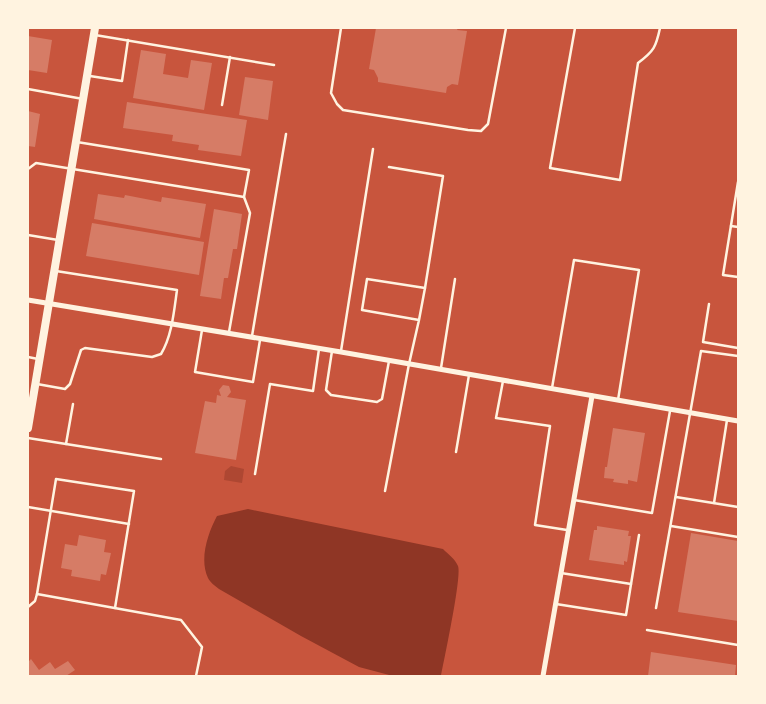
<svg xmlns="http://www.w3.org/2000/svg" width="766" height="704" font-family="Ubuntu,sans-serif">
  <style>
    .green { fill: #ae4732 }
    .water { fill: #8f3625 }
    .building { fill: #d67c66 }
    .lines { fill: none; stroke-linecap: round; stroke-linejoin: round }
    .service { stroke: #fff3e0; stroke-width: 2.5 }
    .minor { stroke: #fff3e0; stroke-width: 5 }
    .secondary { stroke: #fff3e0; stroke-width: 8 }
  </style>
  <rect width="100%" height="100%" fill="#c8553d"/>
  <!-- green -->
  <polygon class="green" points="231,466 244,469 242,483 224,480 225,471"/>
  <!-- water -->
  <path class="water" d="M248 509 443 549C448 554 455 559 458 566 462 576 444 660 441 676H393L359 667 301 636 219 589C215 586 210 582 208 578 199 559 208 533 217 516Z"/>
  <!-- building -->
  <g class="building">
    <polygon points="376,28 458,28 457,30 467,31 458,85 452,84 447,87 446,93 378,82 378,78 374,70 369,69"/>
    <polygon points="28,36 52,40 47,73 28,70"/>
    <polygon points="141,50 166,54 163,74 188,78 191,60 212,63 204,110 133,98"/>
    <polygon points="245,77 273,81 268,120 239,115"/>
    <polygon points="127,102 247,120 241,156 198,150 199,145 172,141 173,135 123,128"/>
    <polygon points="28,111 40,114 35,147 28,146"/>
    <polygon points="98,194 124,198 125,195 161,202 162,197 206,204 200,238 94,219"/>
    <polygon points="214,209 242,214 237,249 233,249 228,278 224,278 221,299 200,296"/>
    <polygon points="92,223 204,242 199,275 86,256"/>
    <polygon points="223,385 229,386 231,392 227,397 246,400 236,460 195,453 205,401 216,403 217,395 221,396 219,390"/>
    <polygon points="613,428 645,433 637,482 628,480 628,484 613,482 614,479 604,478 605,467 607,467"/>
    <polygon points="597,526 629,531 628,536 631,536 627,562 624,561 624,565 589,560 594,530 597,530"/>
    <polygon points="691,533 738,541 738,621 678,612"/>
    <polygon points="79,535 106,540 104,552 111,553 106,575 101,574 100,581 71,576 72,570 61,568 65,544 77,546"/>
    <polygon points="651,652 736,665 735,676 648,676"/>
    <polygon points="31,659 39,670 50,662 55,669 68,661 75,670 66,676 28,676 28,662"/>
  </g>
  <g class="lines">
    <!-- service -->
    <g class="service">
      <polyline points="341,28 331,93 337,104 343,110 468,130 481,131 488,124 506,28"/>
      <path d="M575 28 550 168 620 180 638 63C654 51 656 47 660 28"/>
      <polyline points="95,35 274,65"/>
      <polyline points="90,76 122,81 128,40"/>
      <polyline points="28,89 83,99"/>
      <polyline points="222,105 230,57"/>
      <polyline points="77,142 249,170 244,197 250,213 229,332"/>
      <polyline points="389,167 443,176 425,288"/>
      <polyline points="28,169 36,163 244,197"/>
      <polyline points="738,182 723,275 738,277"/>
      <polyline points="731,226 738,227"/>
      <polyline points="28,235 58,240"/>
      <polyline points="709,304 703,342 738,348"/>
      <polyline points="202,330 195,372 253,382 260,340"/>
      <polyline points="252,336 286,134"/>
      <polyline points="332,351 326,390 331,395 377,402 382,399 389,361"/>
      <polyline points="341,351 373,149"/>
      <polyline points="28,357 38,359"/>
      <polyline points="441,368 455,279"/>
      <polyline points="503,381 496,418 550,426 535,525 567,530"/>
      <path d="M37 384 65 389 70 384 81 350 85 348 152 357 161 354C172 336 174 311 177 290L56 271"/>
      <polyline points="552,388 574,260 639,270 618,400"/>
      <polyline points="28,438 161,459"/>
      <polyline points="66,444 73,404"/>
      <polyline points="456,452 469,375"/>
      <polyline points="255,474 270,384 313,391 319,349"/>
      <polyline points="385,491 409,364 419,320 362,310 367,279 425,288 419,320"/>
      <polyline points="676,497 738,507"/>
      <polyline points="574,500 652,513 670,411"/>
      <polyline points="714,503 727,420"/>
      <polyline points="28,507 129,524"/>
      <polyline points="671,526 738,537"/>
      <polyline points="561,573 631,584"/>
      <polyline points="37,594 56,479 134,491 115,608"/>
      <polyline points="556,604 626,615 639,535"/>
      <polyline points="28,607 35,601 37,594 181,620 202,647 196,676"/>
      <polyline points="656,608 701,351 738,356"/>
      <polyline points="647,630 738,645"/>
    </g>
    <!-- minor -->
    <g class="minor">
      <polyline points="28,300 341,352 738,421"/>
      <polyline points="543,676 592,396"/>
    </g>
    <!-- secondary -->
    <polyline class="secondary" points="28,428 95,28"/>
  </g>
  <!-- border -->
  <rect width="766" height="704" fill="none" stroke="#fff3e0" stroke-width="58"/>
</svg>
